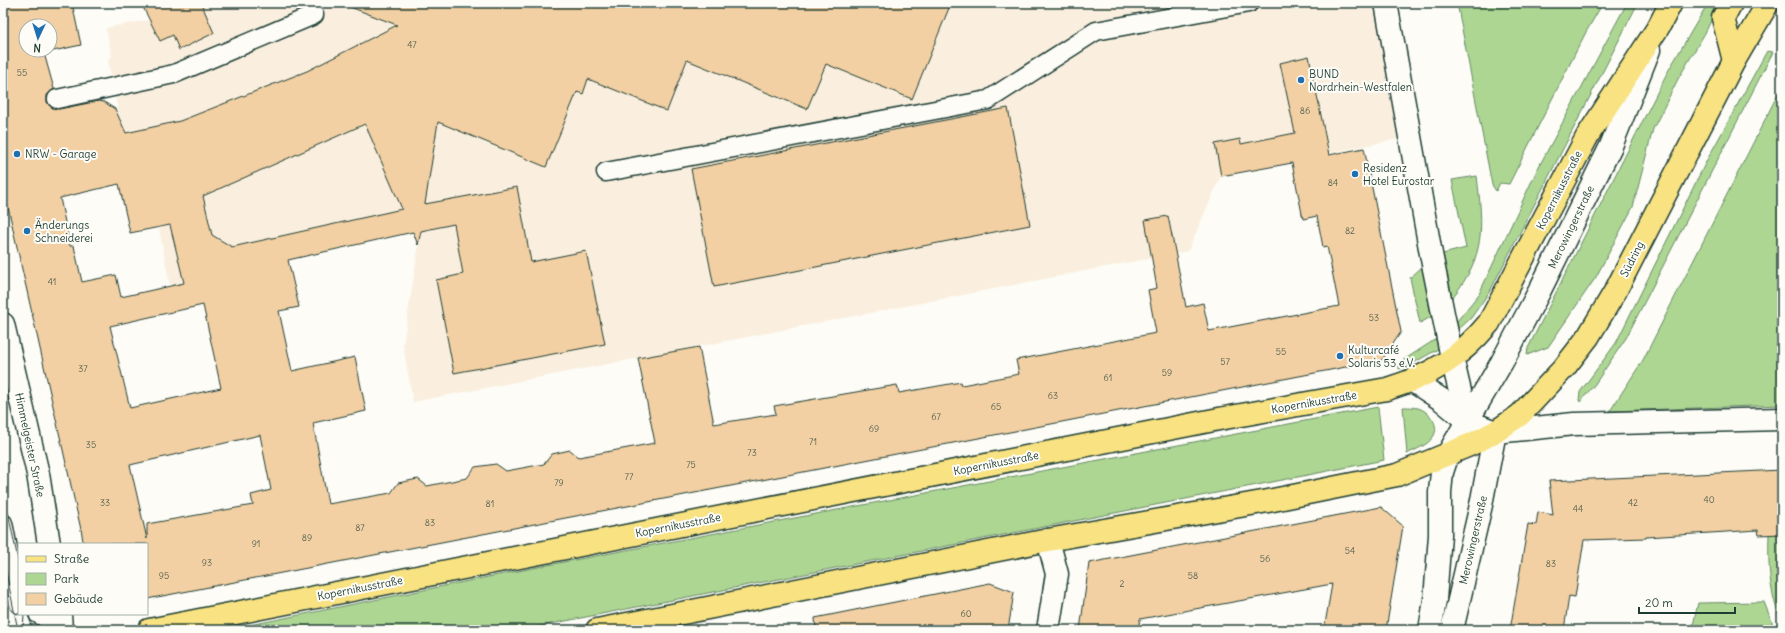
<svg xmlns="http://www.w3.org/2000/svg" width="1785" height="633" font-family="Delius,sans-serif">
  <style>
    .built { fill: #faefde }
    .green { fill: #add693; stroke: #668a64 }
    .building { fill: #f2d0a3; stroke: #1f3d34; fill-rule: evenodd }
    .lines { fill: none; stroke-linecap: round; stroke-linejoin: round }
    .service-casing { stroke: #1f3d34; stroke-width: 21 }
    .minor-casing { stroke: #1f3d34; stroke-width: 25 }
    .tertiary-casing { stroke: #1f3d34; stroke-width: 25 }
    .secondary-casing { stroke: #1f3d34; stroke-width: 25 }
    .primary-casing { stroke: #1f3d34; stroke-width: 25 }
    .service { stroke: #fdfcf7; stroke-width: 18 }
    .minor { stroke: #fdfcf7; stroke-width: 22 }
    .tertiary { stroke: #fdfcf7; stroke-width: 22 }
    .secondary { stroke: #fdfcf7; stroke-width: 22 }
    .primary { stroke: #f8e281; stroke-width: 22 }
    .tram { stroke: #1f3d34; stroke-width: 1 }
    .poi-dot { fill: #1f6fb2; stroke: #fdfcf7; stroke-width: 1.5 }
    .labels { text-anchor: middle; stroke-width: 4; stroke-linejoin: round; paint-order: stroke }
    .number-label { font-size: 9px; fill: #546250 }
    .poi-label { font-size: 11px; fill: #1f3d34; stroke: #fdfcf7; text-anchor: start }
    .street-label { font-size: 11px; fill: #1f3d34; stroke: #fdfcf7 }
  </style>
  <rect width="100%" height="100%" fill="#fdfcf7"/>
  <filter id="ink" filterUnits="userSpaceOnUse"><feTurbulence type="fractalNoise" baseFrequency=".025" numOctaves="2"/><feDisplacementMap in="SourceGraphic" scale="8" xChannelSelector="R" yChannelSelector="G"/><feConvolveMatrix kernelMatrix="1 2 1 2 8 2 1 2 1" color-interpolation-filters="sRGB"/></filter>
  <g filter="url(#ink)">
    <!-- built -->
    <polygon class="built" points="194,3 1374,3 1398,139 1221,176 1188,251 413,402 403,345 421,230 170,286 149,176 132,181 108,61 112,56 106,28 164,17"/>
    <!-- green -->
    <g class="green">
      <polygon points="1457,3 1603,3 1586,32 1509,184 1500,183 1496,191 1492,185"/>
      <polygon points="1627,3 1638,3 1490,291 1471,318 1458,330 1457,321 1479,294 1537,170"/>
      <polygon points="1708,3 1719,4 1705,33 1678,79 1653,129 1633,207 1596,277 1548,347 1527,355 1528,348 1667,73"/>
      <polygon points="1767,51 1773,52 1626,338 1595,384 1580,402 1579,400 1580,392 1616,343 1707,160"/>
      <polygon points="1782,86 1782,405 1610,411 1643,360"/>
      <path d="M1477 176C1483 227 1486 256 1452 298L1443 254 1466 248 1452 180Z"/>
      <polygon points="1423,266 1431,317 1420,323 1410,278"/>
      <polygon points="1436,339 1438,349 1410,365 1399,369 1399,363"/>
      <polygon points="1378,407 1384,460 520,630 225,630 548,565"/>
      <path d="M1403 407C1408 407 1413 407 1418 408 1429 411 1441 426 1433 437 1427 446 1416 449 1407 454Z"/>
      <path d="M1769 534H1782V622C1769 594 1768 564 1769 534Z"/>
      <polygon points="1764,602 1775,630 1692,630 1698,603"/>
    </g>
    <!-- building -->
    <g class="building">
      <path d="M3 3H72L81 45 44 53 54 89 47 95V102L50 106 59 109 99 101 104 102 115 109 126 133 180 121 307 71 397 25 345 5 346 3H951L912 99 826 64 807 109 687 60 667 111 588 79 583 94 577 92 546 167 438 122 425 204 517 187 531 262 586 251 605 344 454 373 436 280 463 274 454 224 421 231 418 245 413 232 288 260 299 307 279 311 292 371 355 357 366 411 313 423 328 504 391 493 398 483 418 479 427 486 467 478 475 467 496 464 506 471 544 464 552 454 570 450 579 457 655 443 638 358 699 347 714 424 776 414 774 406 897 385 899 393 961 382 962 385 1019 374 1016 360 1156 333 1148 290 1157 288 1145 220 1168 216 1186 307 1203 303 1209 331 1339 306 1327 246 1323 247 1317 216 1303 219 1292 163 1221 176 1215 144 1240 139 1241 144 1295 133 1280 63 1309 56 1329 155 1364 148 1401 332 1382 360 147 599V544H83L82 534 3 185ZM26 26H50V50H26ZM365 124 402 209 232 247 212 235 203 196ZM119 184 130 233 170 225 184 283 121 297 116 275 82 282 74 246H70L60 198ZM203 305 221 388 130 408 110 326ZM260 435 271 490 251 495 253 505 147 524V539L130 465Z"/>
      <polygon points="141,3 201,3 214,33 179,50 173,35 160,41"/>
      <polygon points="1008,108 1030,225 714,287 691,169"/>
      <polygon points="1782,470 1782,534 1759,535 1758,530 1646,537 1646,538 1584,540 1575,597 1569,596 1564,630 1510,630 1528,524 1536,525 1538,512 1553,515 1549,481"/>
      <polygon points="1381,507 1403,526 1386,630 1324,630 1332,584 1140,619 1138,630 1080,630 1089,563"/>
      <polygon points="990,583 1014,592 1008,630 816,630 815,618"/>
    </g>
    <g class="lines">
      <defs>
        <g id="service">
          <polyline points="57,99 174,74 314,15"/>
          <polyline points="606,172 988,100 1096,31 1249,3"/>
          <polyline points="3,523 19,604"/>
          <polyline points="38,614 61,626"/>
        </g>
        <g id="minor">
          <polyline points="1386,3 1431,254 1452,358"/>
          <polyline points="1495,432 1574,424 1782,419"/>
          <polyline points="1048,540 1057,574 1048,630"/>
        </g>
        <g id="tertiary">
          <polyline points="3,324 38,474 49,544"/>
          <polyline points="60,614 61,630"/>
        </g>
        <g id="secondary">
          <polyline points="1452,358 1467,421"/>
          <polyline points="1413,381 1442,400 1467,421 1495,432 1481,505 1452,630"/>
          <polyline points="1430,630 1435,600 1440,535 1440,492 1442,472 1448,454 1502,362 1540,290 1611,146 1649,50"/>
        </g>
        <g id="primary">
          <polyline points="1731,3 1723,18 1734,61"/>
          <path d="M149 630 1219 419 1387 389C1430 376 1460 358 1489 323L1588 135 1659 26 1671 3"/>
          <polyline points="597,630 1048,540 1268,501 1397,475 1472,444 1495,432 1520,415 1564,368 1588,337 1616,290 1734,61 1768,3"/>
        </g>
      </defs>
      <!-- service casing -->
      <use href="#service" class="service-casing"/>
      <!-- minor casing -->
      <use href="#minor" class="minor-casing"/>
      <!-- tertiary casing -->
      <use href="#tertiary" class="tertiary-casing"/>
      <!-- secondary casing -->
      <use href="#secondary" class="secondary-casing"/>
      <!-- primary casing -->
      <use href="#primary" class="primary-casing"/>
      <!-- service -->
      <use href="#service" class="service"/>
      <!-- minor -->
      <use href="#minor" class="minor"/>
      <!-- tertiary -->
      <use href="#tertiary" class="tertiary"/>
      <!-- secondary -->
      <use href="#secondary" class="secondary"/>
      <!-- primary -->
      <use href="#primary" class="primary"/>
      <!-- tram -->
      <g class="tram">
        <polyline points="3,490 19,564"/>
        <polyline points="3,557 18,630"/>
        <polyline points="29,614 32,630"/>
        <polyline points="3,630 6,614 7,595"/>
        <polyline points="23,630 24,614"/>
      </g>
    </g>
  </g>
  <!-- markers -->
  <g class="poi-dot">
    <circle cx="1301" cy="80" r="4"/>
    <circle cx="17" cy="154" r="4"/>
    <circle cx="1355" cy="174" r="4"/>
    <circle cx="27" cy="231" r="4"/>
    <circle cx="1340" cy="356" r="4"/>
  </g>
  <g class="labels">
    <!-- number labels -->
    <g class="number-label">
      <text x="412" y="48">47</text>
      <text x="22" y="76">55</text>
      <text x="1305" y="114">86</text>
      <text x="1333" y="186">84</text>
      <text x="1350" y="234">82</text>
      <text x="52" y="285">41</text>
      <text x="1374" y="321">53</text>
      <text x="1281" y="355">55</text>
      <text x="1225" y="365">57</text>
      <text x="83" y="372">37</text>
      <text x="1167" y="376">59</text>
      <text x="1108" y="381">61</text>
      <text x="1053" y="399">63</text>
      <text x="996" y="410">65</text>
      <text x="936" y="420">67</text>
      <text x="874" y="432">69</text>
      <text x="813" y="445">71</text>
      <text x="91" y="448">35</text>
      <text x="752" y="456">73</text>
      <text x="691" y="468">75</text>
      <text x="629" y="480">77</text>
      <text x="559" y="486">79</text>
      <text x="1709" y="503">40</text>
      <text x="105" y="506">33</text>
      <text x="1633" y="506">42</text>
      <text x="490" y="507">81</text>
      <text x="1578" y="512">44</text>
      <text x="430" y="526">83</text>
      <text x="360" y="531">87</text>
      <text x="307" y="541">89</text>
      <text x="256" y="547">91</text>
      <text x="1350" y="554">54</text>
      <text x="1265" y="562">56</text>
      <text x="207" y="566">93</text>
      <text x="1551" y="567">83</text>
      <text x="164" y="579">95</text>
      <text x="1193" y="579">58</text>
      <text x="1122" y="587">2</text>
      <text x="966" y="617">60</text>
    </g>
    <!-- poi labels -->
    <g class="poi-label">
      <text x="1309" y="78">BUND<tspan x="1309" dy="13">Nordrhein-Westfalen</tspan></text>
      <text x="25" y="158">NRW - Garage</text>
      <text x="1363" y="172">Residenz<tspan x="1363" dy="13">Hotel Eurostar</tspan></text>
      <text x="35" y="229">Änderungs<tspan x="35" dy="13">Schneiderei</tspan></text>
      <text x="1348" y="354">Kulturcafé<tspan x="1348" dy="13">Solaris 53 e.V.</tspan></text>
    </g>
    <!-- street labels -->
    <g class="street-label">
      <text transform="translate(1559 190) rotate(-63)" y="4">Kopernikusstraße</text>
      <text transform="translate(1571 227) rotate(-64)" y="4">Merowingerstraße</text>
      <text transform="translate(1632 259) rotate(-63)" y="4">Südring</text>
      <text transform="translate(1314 402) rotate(-10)" y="4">Kopernikusstraße</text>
      <text transform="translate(30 445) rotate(78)" y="4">Himmelgeister Straße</text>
      <text transform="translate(996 463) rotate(-11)" y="4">Kopernikusstraße</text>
      <text transform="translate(678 525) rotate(-11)" y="4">Kopernikusstraße</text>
      <text transform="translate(1473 540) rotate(-77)" y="4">Merowingerstraße</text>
      <text transform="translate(360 588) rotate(-11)" y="4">Kopernikusstraße</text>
    </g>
  </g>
  <!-- margin -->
  <rect width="1785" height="633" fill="none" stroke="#fdfcf7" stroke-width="16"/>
  <rect x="8" y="8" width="1769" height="617" fill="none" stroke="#1f3d34" stroke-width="1.5" filter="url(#ink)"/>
  <!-- legend -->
  <rect x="18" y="543" width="130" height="72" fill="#fdfcf7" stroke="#a4b0a9"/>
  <rect x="26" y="556" width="20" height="6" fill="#f8e281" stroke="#a4b0a9"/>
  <text x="54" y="563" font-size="12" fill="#1f3d34">Straße</text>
  <rect x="26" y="573" width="20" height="12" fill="#add693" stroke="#a4b0a9"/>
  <text x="54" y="583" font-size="12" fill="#1f3d34">Park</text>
  <rect x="26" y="593" width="20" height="12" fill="#f2d0a3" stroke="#a4b0a9"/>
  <text x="54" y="603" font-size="12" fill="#1f3d34">Gebäude</text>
  <!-- north arrow -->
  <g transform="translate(38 38) rotate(184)"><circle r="19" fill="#fdfcf7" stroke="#a4b0a9"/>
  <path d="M0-3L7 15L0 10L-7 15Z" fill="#1f6fb2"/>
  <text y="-6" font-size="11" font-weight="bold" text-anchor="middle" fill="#1f3d34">N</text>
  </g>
  <!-- scale -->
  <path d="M1639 607v6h96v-6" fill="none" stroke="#1f3d34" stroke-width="2"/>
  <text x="1645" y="607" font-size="12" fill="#1f3d34" stroke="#fdfcf7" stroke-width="3" paint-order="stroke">20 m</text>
</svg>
